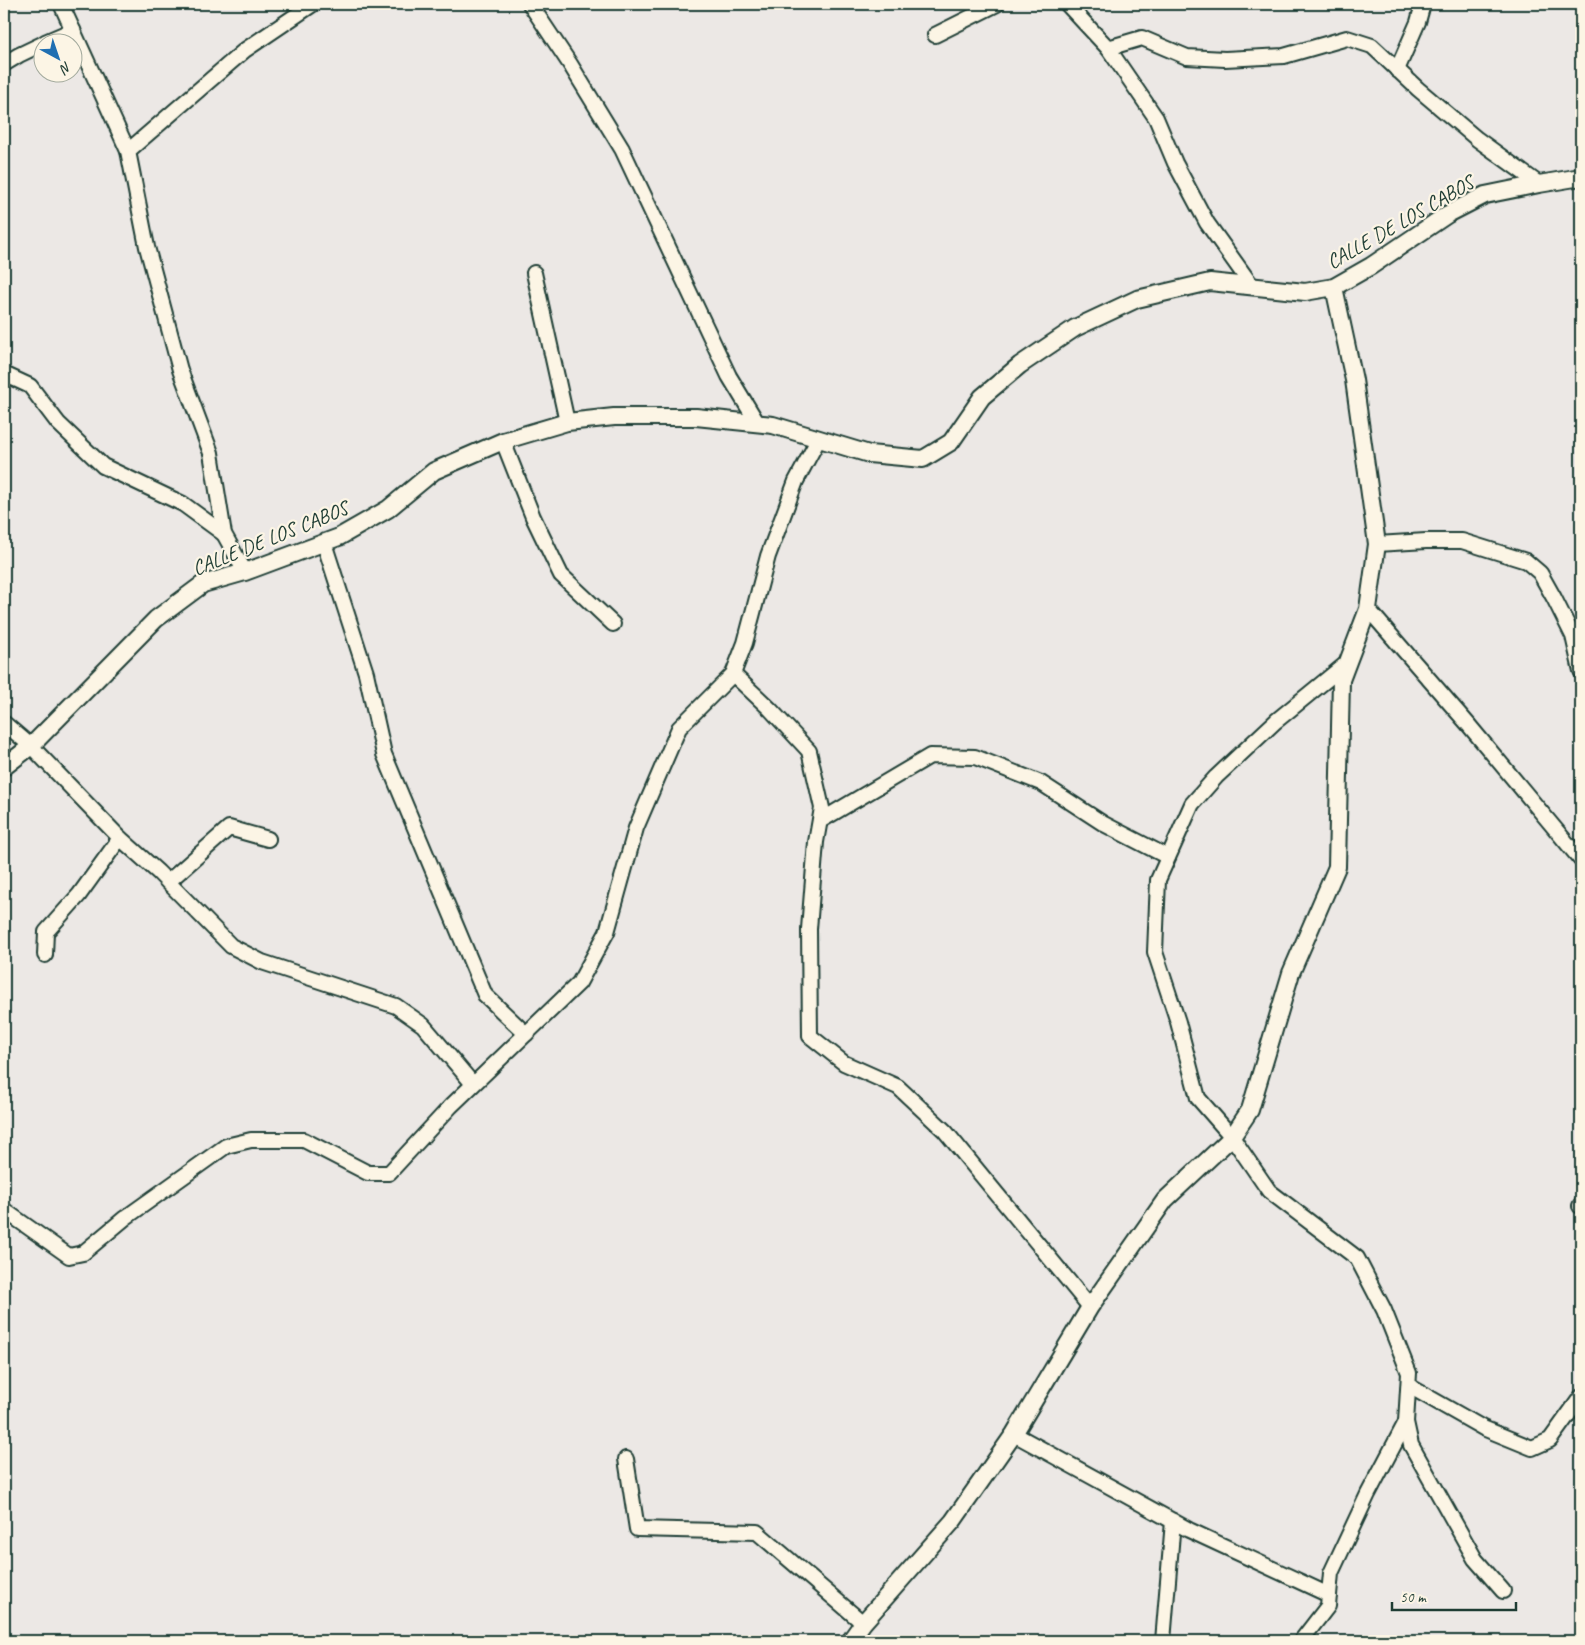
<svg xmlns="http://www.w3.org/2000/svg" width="1585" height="1645" font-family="Caveat,sans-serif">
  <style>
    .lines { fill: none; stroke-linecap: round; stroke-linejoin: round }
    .minor-casing { stroke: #1f3d34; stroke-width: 18 }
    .tertiary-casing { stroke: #1f3d34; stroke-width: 20 }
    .minor { stroke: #fcf5e5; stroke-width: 14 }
    .tertiary { stroke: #fcf5e5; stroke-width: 16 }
    .labels { text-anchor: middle; stroke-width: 4.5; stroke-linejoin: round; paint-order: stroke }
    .street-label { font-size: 21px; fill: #1f3d34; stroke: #fcf5e5 }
  </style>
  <rect width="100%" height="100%" fill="#ece8e5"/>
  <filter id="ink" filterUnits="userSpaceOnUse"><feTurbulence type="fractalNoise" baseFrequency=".02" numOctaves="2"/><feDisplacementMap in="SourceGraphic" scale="10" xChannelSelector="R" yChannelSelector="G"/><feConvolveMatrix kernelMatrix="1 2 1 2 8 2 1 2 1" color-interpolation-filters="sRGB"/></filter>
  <g filter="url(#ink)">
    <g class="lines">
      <defs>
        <g id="minor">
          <polyline points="61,4 128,151 147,247 180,370 211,453 224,534 245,572"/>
          <polyline points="530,4 570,64 622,149 729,376 758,424"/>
          <polyline points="1067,4 1108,48 1156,118 1175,163 1207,223 1252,286"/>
          <polyline points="935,35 997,4"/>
          <polyline points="45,42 73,30"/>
          <polyline points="1108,48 1142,38 1187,57 1225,59 1284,56 1347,38 1372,46 1418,89 1477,139 1539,184"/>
          <polyline points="4,64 19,55 42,44"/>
          <polyline points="1397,70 1418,22 1423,4"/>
          <polyline points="128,151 245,50 313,4"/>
          <polyline points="534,273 567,422"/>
          <polyline points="4,374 30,386 58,423 103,466 183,504 224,534"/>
          <polyline points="503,441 533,517 561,575 613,624"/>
          <polyline points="324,543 366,673 384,754 485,995 526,1034"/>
          <polyline points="1377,544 1426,541 1462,541 1526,561 1540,573 1554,598 1573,636 1581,671"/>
          <polyline points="1368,609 1467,723 1581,860"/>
          <polyline points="1347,663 1276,721 1216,777 1192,804 1158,880 1155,952 1178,1022 1198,1098 1232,1137 1269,1191 1357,1258 1384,1310 1409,1373 1406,1422 1411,1445 1475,1559 1503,1591"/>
          <polyline points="733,674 770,709 809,751 822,808 816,842 809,929 810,1036 844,1063 898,1087 945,1131 1090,1307"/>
          <polyline points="4,723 31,746 120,838 158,872 231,946 262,962 396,1006 423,1025 473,1084"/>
          <polyline points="820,821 930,756 975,757 1041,783 1104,824 1168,857"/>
          <polyline points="168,882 229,828 268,839"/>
          <polyline points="45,955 46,932 79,895 120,838"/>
          <polyline points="1580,1206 1581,1204"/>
          <polyline points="4,1210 69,1256 83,1253 125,1218 226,1146 251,1140 304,1140 368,1173 389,1173 451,1106 579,983 607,932 636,828 679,728 733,674 745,643 768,556 796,481 818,440"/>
          <polyline points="1409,1386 1483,1428 1532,1448 1550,1440 1581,1397"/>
          <polyline points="1014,1434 1189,1530 1329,1595"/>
          <polyline points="626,1459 637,1529 757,1532 863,1623"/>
          <polyline points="1163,1641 1173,1521"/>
          <polyline points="1301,1641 1328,1606 1331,1573 1368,1494 1406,1422"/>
        </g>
        <g id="tertiary">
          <polyline points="4,767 31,746 156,619 203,584 245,572 339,537 388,509 434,471 503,441 567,422 614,417 696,417 773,425 869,454 923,459 951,442 982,397 1020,365 1075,328 1137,299 1210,282 1305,292 1334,287 1371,266 1448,214 1485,195 1539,184 1581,177"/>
          <polyline points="850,1641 863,1623 953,1521 1014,1434 1090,1307 1165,1200 1232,1137 1250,1110 1291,973 1337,867 1341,680 1368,609 1377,544 1354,380 1334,287"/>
        </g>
      </defs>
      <!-- minor casing -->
      <use href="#minor" class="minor-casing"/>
      <!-- tertiary casing -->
      <use href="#tertiary" class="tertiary-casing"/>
      <!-- minor -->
      <use href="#minor" class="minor"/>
      <!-- tertiary -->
      <use href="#tertiary" class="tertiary"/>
    </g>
  </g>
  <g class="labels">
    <!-- street labels -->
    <g class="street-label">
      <text transform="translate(1400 222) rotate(-30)" y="7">CALLE DE LOS CABOS</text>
      <text transform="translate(270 538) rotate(-22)" y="7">CALLE DE LOS CABOS</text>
    </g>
  </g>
  <!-- margin -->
  <rect width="1585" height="1645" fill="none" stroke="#fcf5e5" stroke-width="20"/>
  <rect x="10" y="10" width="1565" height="1625" fill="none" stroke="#1f3d34" stroke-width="2" filter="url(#ink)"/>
  <!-- north arrow -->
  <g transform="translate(58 58) rotate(140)"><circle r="24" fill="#fcf5e5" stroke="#a4ab9e"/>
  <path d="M0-4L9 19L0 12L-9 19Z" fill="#1f6fb2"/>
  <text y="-8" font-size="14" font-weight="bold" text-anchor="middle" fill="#1f3d34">N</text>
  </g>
  <!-- scale -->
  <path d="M1392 1602v8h124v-8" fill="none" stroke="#1f3d34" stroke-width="2.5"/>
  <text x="1400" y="1602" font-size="15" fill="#1f3d34" stroke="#fcf5e5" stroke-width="4" paint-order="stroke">50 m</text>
</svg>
